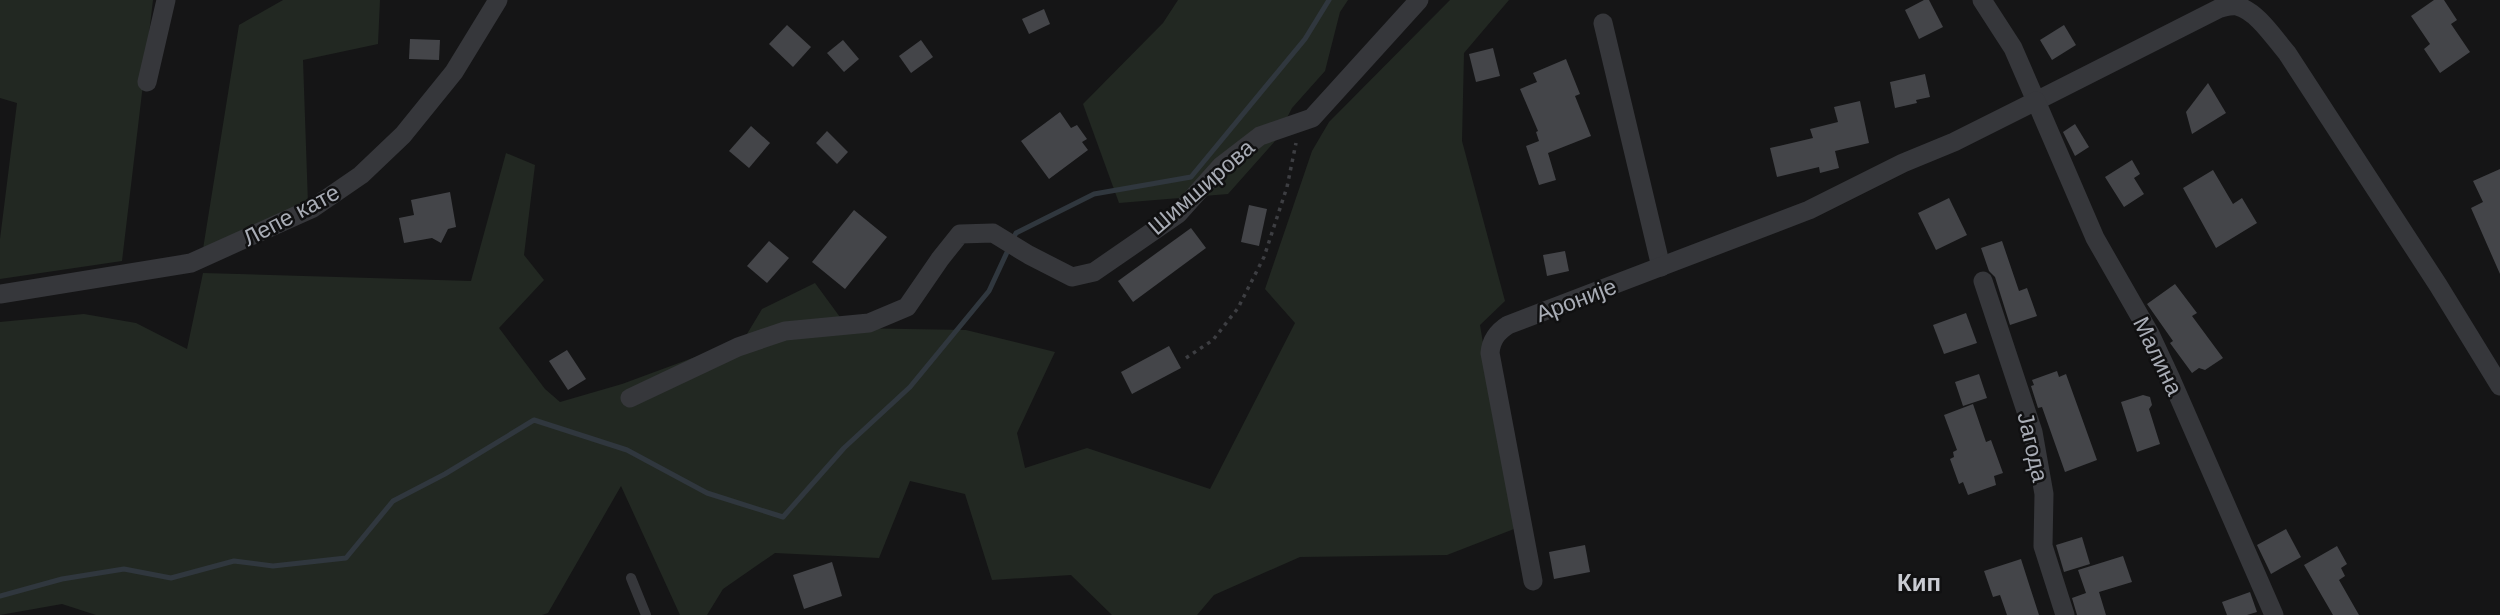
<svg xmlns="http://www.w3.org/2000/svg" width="2500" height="615" font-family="Helvetica,sans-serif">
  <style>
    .green { fill: #222822 }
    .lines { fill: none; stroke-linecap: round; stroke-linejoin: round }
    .stream { stroke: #30373e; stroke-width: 5 }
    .building { fill: #444549 }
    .path { stroke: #3d3e42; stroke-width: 3.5; stroke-dasharray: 3.5 5; stroke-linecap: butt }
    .service { stroke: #36373b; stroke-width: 10 }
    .minor { stroke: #36373b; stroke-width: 19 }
    .labels { text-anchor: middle; stroke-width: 5; stroke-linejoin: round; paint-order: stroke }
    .street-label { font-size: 23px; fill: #a8acb5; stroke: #101011 }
    .neighbourhood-label { font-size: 24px; font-weight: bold; fill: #c9cbd2; stroke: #101011 }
  </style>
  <rect width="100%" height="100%" fill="#151516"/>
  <!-- green -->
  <g class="green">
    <polygon points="0,0 153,0 122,261 0,279 0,239 17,103 0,98"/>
    <polygon points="283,0 380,0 378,44 303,60 308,204 203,249 239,25"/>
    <polygon points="1178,0 1348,0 1340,12 1325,71 1292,108 1275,141 1228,194 1119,203 1083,104 1163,23"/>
    <polygon points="1450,0 1509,0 1464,53 1462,141 1505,301 1480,325 1514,529 1447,555 1300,557 1214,595 1197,615 1112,615 1071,575 992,580 965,494 910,481 879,558 775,553 723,589 707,615 680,615 621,486 548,613 542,615 96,615 62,604 0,615 0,322 84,314 136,323 187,349 203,273 471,281 506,153 535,165 524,255 544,280 499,328 545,389 560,402 622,384 744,339 762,309 815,283 848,328 966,330 1055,352 1017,433 1025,468 1087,448 1210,489 1295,323 1265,289 1312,151 1329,122"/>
  </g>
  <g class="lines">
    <!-- stream -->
    <g class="stream">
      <polyline points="1013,239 1016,233 1094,194 1191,177 1305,39 1329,0"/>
      <polyline points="0,596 62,579 124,569 171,578 234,561 273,566 346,558 393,501 445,474 534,420 627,450 707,493 783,517 844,448 910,387 989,291 1009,248"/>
    </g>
  </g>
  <!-- building -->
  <g class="building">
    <polygon points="1924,0 1929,0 1943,27 1919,39 1905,10"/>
    <polygon points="2434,0 2444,0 2457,20 2451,24 2470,52 2440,73 2424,49 2430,44 2411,16"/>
    <polygon points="1044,9 1050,24 1029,34 1022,19"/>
    <polygon points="787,25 811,47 793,67 769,44"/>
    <polygon points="2064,25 2076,45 2052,60 2040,40"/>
    <polygon points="410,39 440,40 439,60 409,59"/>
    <polygon points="843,40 859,59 844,72 827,53"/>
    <polygon points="921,40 933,57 911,73 899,56"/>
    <polygon points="1493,48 1500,76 1476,82 1469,54"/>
    <polygon points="1566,59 1580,94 1575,96 1591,136 1548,153 1556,180 1539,185 1526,146 1539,141 1536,132 1538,131 1520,89 1537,82 1533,73"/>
    <polygon points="1925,74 1930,97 1916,100 1917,103 1895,108 1890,82"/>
    <polygon points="2208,83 2226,113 2192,134 2186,112"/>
    <polygon points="1860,101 1869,143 1835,151 1839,168 1820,173 1819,167 1777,177 1770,148 1813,138 1810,129 1838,122 1834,107"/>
    <polygon points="1060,112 1071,128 1077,125 1087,139 1082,142 1088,150 1049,179 1021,141"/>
    <polygon points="2075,124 2089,147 2075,156 2063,132"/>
    <polygon points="751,126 770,143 749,168 729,151"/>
    <polygon points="827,131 848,152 837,164 816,143"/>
    <polygon points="2132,160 2140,174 2134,178 2144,194 2124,207 2105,177"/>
    <polygon points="2500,169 2500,274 2471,208 2483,202 2473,181"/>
    <polygon points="2213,170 2233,204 2242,198 2257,223 2216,248 2183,188"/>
    <polygon points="450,192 456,227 448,229 441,243 432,238 404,243 399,218 414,215 411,200"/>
    <polygon points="1949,198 1967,235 1936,250 1918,213"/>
    <polygon points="1249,205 1267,209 1259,246 1241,242"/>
    <polygon points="854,210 887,237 845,289 812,262"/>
    <polygon points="1191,228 1206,248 1133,302 1118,281"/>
    <polygon points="769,241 789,258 767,283 747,266"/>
    <polygon points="2002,241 2019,291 2027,288 2037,316 2010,325 1995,277 1989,271 1981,248"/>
    <polygon points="1565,251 1569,271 1547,276 1543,255"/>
    <polygon points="2175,284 2197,313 2192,316 2223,358 2205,370 2199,368 2192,373 2170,343 2173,341 2147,304"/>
    <polygon points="1966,313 1977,343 1944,354 1933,325"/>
    <polygon points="1169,346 1181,368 1132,394 1121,372"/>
    <polygon points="567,350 586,379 568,390 549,361"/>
    <polygon points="2057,371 2059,377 2066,374 2097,460 2065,472 2042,407 2038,408 2031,386 2034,385 2032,380"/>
    <polygon points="1979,374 1987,398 1963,406 1955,382"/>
    <polygon points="2143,395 2150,397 2152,405 2149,409 2160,444 2137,452 2121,402"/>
    <polygon points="1973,404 1986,442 1991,440 2003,473 1994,476 1996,485 1968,495 1963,482 1959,484 1950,459 1954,457 1953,452 1957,450 1944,415"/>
    <polygon points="2286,529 2301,557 2271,574 2257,545"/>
    <polygon points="2082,537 2090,564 2064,572 2056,545"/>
    <polygon points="1585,545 1590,572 1554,579 1549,552"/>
    <polygon points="2337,546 2347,564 2341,568 2345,576 2339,580 2359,615 2333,615 2304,565"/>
    <polygon points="2123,556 2132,582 2099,592 2106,615 2077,615 2072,598 2086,593 2078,570"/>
    <polygon points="2021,559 2028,581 2039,615 2007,615 2000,595 1993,597 1984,571"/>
    <polygon points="832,562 842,596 804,609 793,575"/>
    <polygon points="2250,592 2257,612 2247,615 2227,615 2222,602"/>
  </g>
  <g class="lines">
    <!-- path -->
    <polyline class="path" points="1186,358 1213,340 1238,308 1264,257 1287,187 1296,143"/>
    <!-- service -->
    <polyline class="service" points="631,578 646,615"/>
    <!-- minor -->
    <g class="minor">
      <path d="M1982 0 2013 48 2036 101 2220 8C2225 7 2232 5 2237 6 2257 11 2274 38 2287 53L2438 285 2500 386"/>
      <polyline points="1603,23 1661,267"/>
      <polyline points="147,82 166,0"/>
      <polyline points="1983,281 2033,432 2044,494 2043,546 2065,615"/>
      <polyline points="0,294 191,263 313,208 361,175 403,135 454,72 498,0"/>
      <polyline points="630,398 738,347 785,331 869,323 907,307 940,259 960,234 993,233 1029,255 1072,277 1094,272 1178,214 1221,166 1260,136 1312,118 1419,0"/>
      <path d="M1533 581 1490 353C1491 340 1497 332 1508 325L1809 210 1903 163 1954 142 2036 101 2095 238 2150 334 2171 379 2274 615"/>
    </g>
  </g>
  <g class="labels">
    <!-- street labels -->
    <g class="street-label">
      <text transform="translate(1201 187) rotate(-41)" y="8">Шимширова</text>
      <text transform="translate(291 215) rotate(-28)" y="8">Лепе кате</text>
      <text transform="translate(1576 300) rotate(-21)" y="8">Ароније</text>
      <text transform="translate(2158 356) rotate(64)" y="8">Малина</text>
      <text transform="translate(2033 447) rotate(77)" y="8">Јагода</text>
    </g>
    <!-- neighbourhood labels -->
    <g class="neighbourhood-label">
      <text x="1919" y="591">Кип</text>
    </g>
  </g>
</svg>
